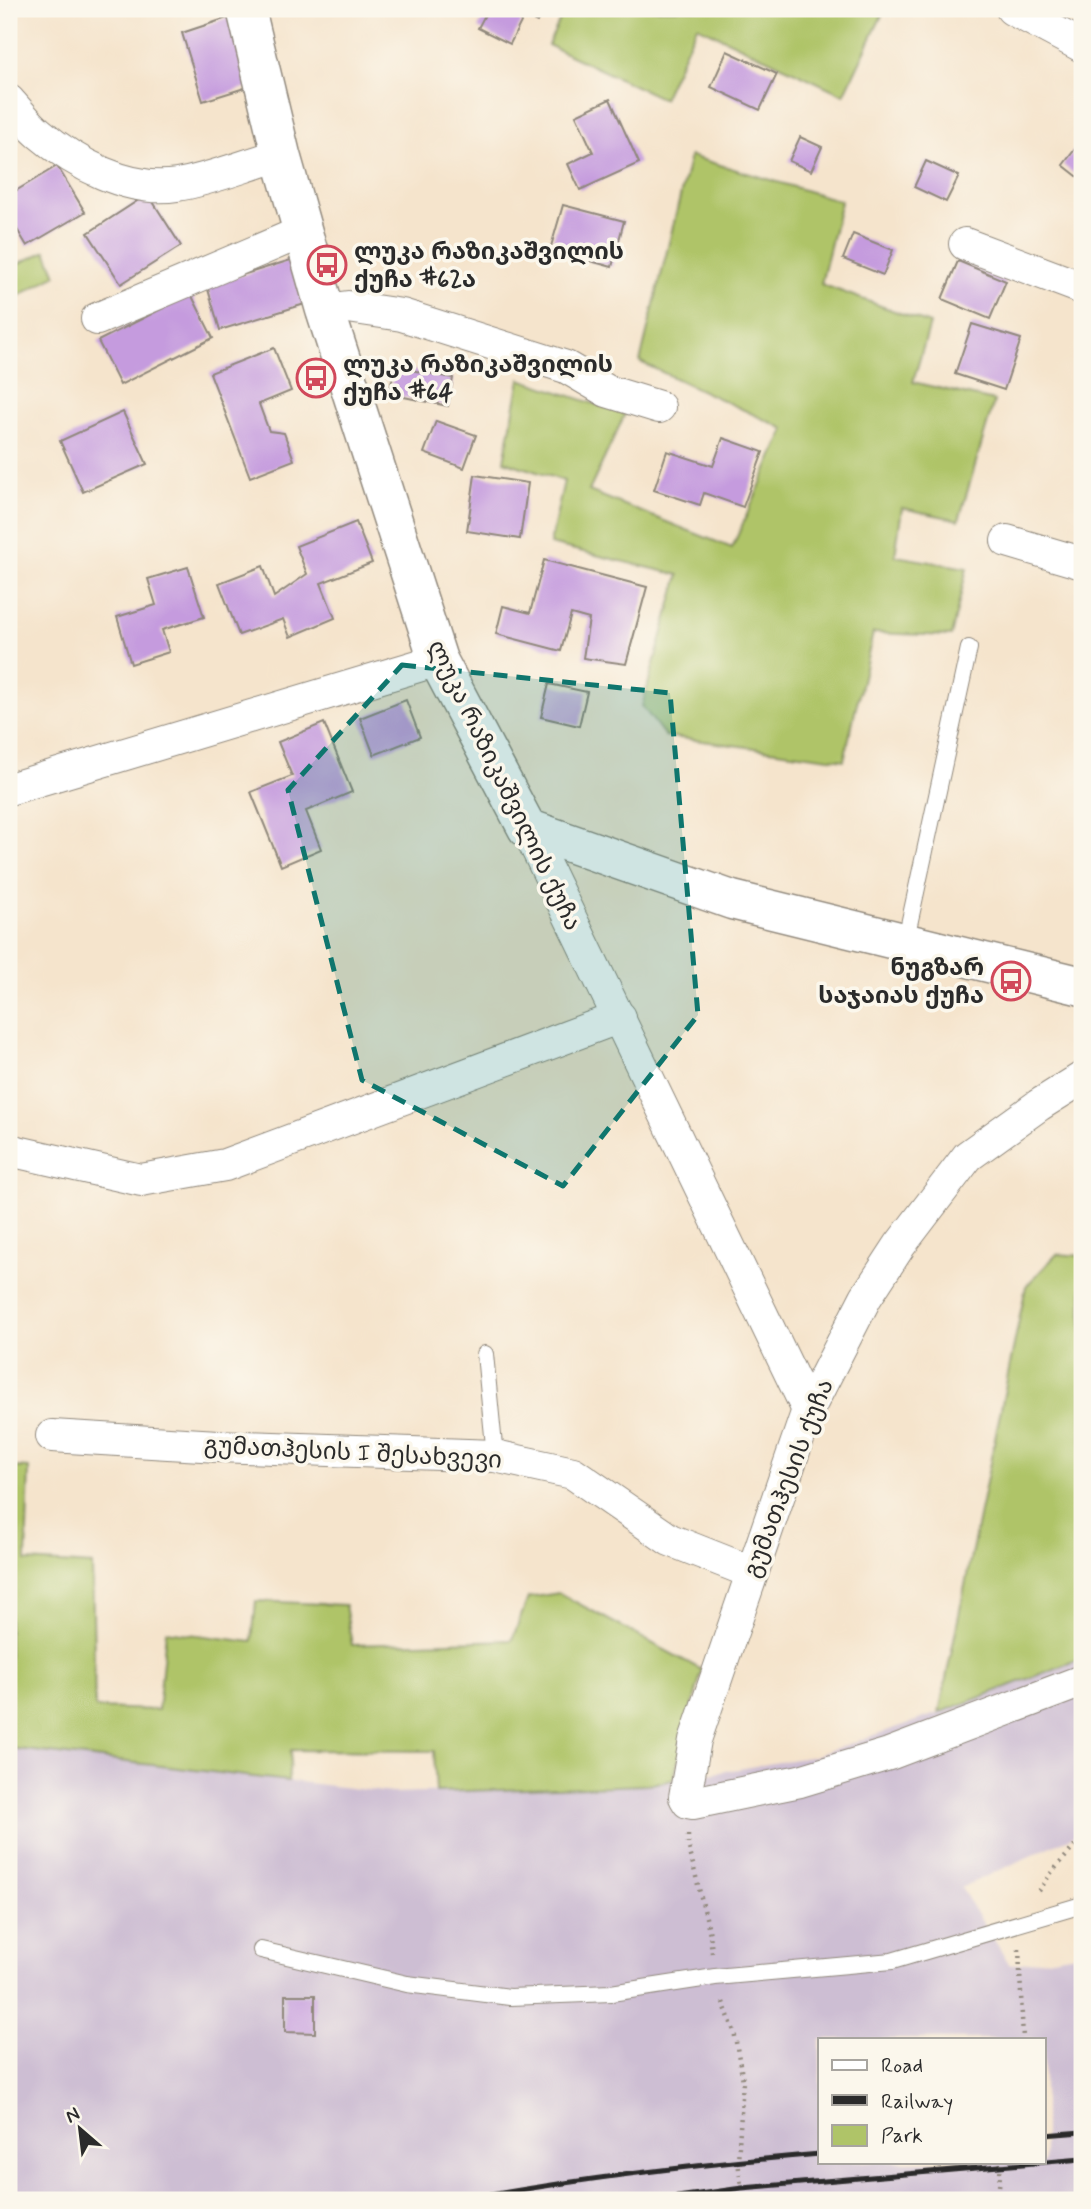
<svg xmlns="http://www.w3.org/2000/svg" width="1091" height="2209" font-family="Mynerve,'Noto Sans Georgian',sans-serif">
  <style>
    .industrial { fill: #cdbed3; fill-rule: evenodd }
    .green { fill: #afc468; stroke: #6d784a; stroke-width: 2 }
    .building { fill: #c59bde }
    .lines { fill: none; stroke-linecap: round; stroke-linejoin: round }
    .lane-casing { stroke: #90887c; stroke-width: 18 }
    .street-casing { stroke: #90887c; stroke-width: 34 }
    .secondary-casing { stroke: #90887c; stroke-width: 41 }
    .path { stroke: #90887c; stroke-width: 4.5; stroke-dasharray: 2 5; stroke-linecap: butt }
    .lane { stroke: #fff; stroke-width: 16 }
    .street { stroke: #fff; stroke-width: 32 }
    .secondary { stroke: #fff; stroke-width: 38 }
    .rail { stroke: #2b2b2b; stroke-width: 5 }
    .marked { fill: #0f766e; fill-opacity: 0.2; stroke: #0f766e; stroke-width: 5; stroke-dasharray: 14 9; stroke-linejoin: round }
    .labels { text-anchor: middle; stroke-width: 7; stroke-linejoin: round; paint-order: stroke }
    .poi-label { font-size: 24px; font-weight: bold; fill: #2b2b2b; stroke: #fbf7ec; text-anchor: start }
    .street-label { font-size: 24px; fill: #2b2b2b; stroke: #fbf7ec }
  </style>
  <rect width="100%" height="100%" fill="#fbf7ec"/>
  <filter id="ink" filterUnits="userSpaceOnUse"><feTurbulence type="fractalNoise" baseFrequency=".0143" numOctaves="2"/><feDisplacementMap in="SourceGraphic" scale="14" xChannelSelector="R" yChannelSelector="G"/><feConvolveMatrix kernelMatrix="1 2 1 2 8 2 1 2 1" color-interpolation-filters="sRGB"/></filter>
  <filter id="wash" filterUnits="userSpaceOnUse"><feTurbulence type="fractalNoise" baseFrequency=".00686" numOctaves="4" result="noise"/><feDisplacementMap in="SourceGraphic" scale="28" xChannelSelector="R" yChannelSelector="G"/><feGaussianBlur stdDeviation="1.57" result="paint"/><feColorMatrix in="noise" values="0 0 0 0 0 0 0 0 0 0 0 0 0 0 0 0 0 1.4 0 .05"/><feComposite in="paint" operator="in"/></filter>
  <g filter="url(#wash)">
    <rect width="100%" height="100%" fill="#f5e4cc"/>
    <!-- industrial -->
    <path class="industrial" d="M1082 1658V1832L961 1888 1010 1965 1082 1953V2200H9V1748L392 1793 646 1785 814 1756 939 1713ZM820 2039H1044V2162H820Z"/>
    <!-- green -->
    <g class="green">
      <polygon points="565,9 885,9 844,95 697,26 663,99 548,45"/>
      <polygon points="690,156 841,201 821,284 930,324 913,382 994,401 959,520 902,508 895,556 967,568 951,636 873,633 844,760 665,736 642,706 679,575 550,544 564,481 504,461 520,379 625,414 589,491 732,548 785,429 640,362"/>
      <polygon points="46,251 56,275 9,301 9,268"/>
      <polygon points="1057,1254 1082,1256 1082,1658 939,1713 1026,1286"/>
      <polygon points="9,1467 29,1468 26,1561 92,1565 95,1708 158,1710 166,1631 252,1642 256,1601 345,1605 352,1645 512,1640 528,1598 559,1593 702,1670 673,1780 646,1785 436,1792 434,1751 291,1750 288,1781 9,1748"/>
    </g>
    <g id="blocks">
      <!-- building -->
      <g class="building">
        <polygon points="488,9 543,9 537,22 524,16 510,44 478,28"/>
        <polygon points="230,17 251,86 203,101 182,33"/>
        <polygon points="727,51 777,74 760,110 711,87"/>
        <polygon points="610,99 639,163 580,190 568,164 593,152 576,115"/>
        <polygon points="800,137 822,147 811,171 789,161"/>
        <polygon points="1082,140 1082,180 1063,165"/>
        <polygon points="926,161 959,176 946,202 914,187"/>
        <polygon points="57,166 85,212 27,246 9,216 9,195"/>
        <polygon points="148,194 181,246 121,284 88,233"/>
        <polygon points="563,205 624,221 612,267 550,250"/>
        <polygon points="853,234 893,250 883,275 843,259"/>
        <polygon points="294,259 308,303 220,330 207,286"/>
        <polygon points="958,261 1006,281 990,319 942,299"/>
        <polygon points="191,294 213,338 120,385 98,341"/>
        <polygon points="972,324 1021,339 1004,390 955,374"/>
        <polygon points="274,348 291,391 259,404 269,431 284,433 294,460 250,477 210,373"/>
        <polygon points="395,367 453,378 448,406 389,394"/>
        <polygon points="123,412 147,464 83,492 60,441"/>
        <polygon points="436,421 476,435 464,468 424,453"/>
        <polygon points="723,438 763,452 743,507 704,493 700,505 654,490 667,451 713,466"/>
        <polygon points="475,475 528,483 520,539 467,531"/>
        <polygon points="356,522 372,563 321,583 335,618 290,637 283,619 239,635 219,583 263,566 274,597 307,574 296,546"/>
        <polygon points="544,560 647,587 626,664 583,658 589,619 571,614 561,651 496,634 503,606 530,613"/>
        <polygon points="188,567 204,617 162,630 169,652 131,664 117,617 156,605 148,579"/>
        <polygon points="549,684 587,692 579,726 541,717"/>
        <polygon points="406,700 420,737 374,755 360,718"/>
        <polygon points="324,723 352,792 306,811 321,849 281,866 251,792 292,776 278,742"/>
        <polygon points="285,1995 315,1995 315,2033 285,2032"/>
      </g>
    </g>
  </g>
  <g filter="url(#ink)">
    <use href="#blocks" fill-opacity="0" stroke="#90887c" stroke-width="2"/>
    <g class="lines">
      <defs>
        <g id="lane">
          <polyline points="905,943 969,648"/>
          <polyline points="485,1354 495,1456"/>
          <polyline points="261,1950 407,1984 510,1997 611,1993 715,1977 892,1961 1082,1905"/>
        </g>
        <g id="street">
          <polyline points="1012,9 1082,46"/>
          <path d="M9 101C19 112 28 124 39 133 74 163 129 193 177 185 210 180 248 164 281 155"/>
          <polyline points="965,244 1082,288"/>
          <polyline points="325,310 348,307 402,315 566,367 607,391 659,407"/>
          <polyline points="97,319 302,232"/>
          <polyline points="1007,541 1082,563"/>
          <polyline points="9,789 438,660"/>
          <polyline points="527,828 808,1410"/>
          <polyline points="1082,1078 1039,1105 968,1156 900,1245 866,1297 808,1410 695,1740 685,1797 688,1802 693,1803 800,1781 889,1754 1082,1681"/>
          <polyline points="9,1150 141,1180 225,1165 620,1017"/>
          <polyline points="52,1436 218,1446 495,1456 573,1473 670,1540 751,1572"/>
        </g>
        <polyline id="secondary" points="246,9 281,155 325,310 438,660 527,828 732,900 1082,986"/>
      </defs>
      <!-- lane casing -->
      <use href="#lane" class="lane-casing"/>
      <!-- street casing -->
      <use href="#street" class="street-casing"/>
      <!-- secondary casing -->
      <use href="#secondary" class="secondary-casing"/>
      <!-- path -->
      <g class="path">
        <polyline points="688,1835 688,1844 710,1934 712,1953"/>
        <polyline points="1039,1891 1051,1873 1082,1838"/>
        <polyline points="1019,1949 1023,2039"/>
        <polyline points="723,2002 734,2031 743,2081 738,2161 743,2200"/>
        <polyline points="998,2200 1001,2162"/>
      </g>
      <!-- lane -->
      <use href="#lane" class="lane"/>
      <!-- street -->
      <use href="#street" class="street"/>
      <!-- secondary -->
      <use href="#secondary" class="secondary"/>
      <!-- rail -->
      <g class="rail">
        <polyline points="1044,2135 1082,2132"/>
        <path d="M463 2200C581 2178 701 2164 820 2154"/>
        <polyline points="656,2200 742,2188 1082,2159"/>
      </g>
    </g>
  </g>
  <!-- marked area -->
  <path class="marked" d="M402 665 670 693 698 1015 563 1186 362 1080 288 790Z"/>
  <!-- icons -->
  <defs>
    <symbol id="bus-ring" viewBox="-11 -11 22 22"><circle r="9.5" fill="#fbf7ec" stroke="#d1495b" stroke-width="1.5"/><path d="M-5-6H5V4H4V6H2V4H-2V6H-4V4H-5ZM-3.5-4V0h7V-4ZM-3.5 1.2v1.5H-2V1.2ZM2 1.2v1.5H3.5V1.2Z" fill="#d1495b"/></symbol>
  </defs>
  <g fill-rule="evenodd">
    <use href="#bus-ring" x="305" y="243" width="44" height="44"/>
    <use href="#bus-ring" x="294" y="356" width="44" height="44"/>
    <use href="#bus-ring" x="989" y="959" width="44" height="44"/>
  </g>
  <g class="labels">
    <!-- poi labels -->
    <g class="poi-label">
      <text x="354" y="259">ლუკა რაზიკაშვილის<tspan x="354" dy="28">ქუჩა #62ა</tspan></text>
      <text x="343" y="372">ლუკა რაზიკაშვილის<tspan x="343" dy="28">ქუჩა #64</tspan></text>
      <text x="984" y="975" text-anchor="end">ნუგზარ<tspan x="984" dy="28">საჯაიას ქუჩა</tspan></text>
    </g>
    <!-- street labels -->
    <g class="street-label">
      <text transform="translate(505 785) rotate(64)" y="8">ლუკა რაზიკაშვილის ქუჩა</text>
      <text transform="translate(353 1452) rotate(3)" y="8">გუმათჰესის I შესახვევი</text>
      <text transform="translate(788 1478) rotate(-69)" y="8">გუმათჰესის ქუჩა</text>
    </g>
  </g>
  <!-- margin -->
  <rect width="1091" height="2209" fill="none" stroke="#fbf7ec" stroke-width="35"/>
  <!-- legend -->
  <rect x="818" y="2038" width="228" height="126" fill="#fbf7ec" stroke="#a8a59f" stroke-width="2"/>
  <rect x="832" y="2060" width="35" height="10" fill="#ffffff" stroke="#a8a59f" stroke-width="2"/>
  <text x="881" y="2072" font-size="21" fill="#2b2b2b">Road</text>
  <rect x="832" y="2095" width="35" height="10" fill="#2b2b2b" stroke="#a8a59f" stroke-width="2"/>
  <text x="881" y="2108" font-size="21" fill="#2b2b2b">Railway</text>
  <rect x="832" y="2125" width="35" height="21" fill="#afc468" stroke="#a8a59f" stroke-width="2"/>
  <text x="881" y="2142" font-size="21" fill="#2b2b2b">Park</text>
  <!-- north arrow -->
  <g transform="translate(80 2129) rotate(332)" stroke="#fbf7ec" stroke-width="5" paint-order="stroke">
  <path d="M0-5L12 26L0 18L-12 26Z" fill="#2b2b2b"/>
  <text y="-10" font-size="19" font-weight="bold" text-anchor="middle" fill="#2b2b2b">N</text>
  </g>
</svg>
